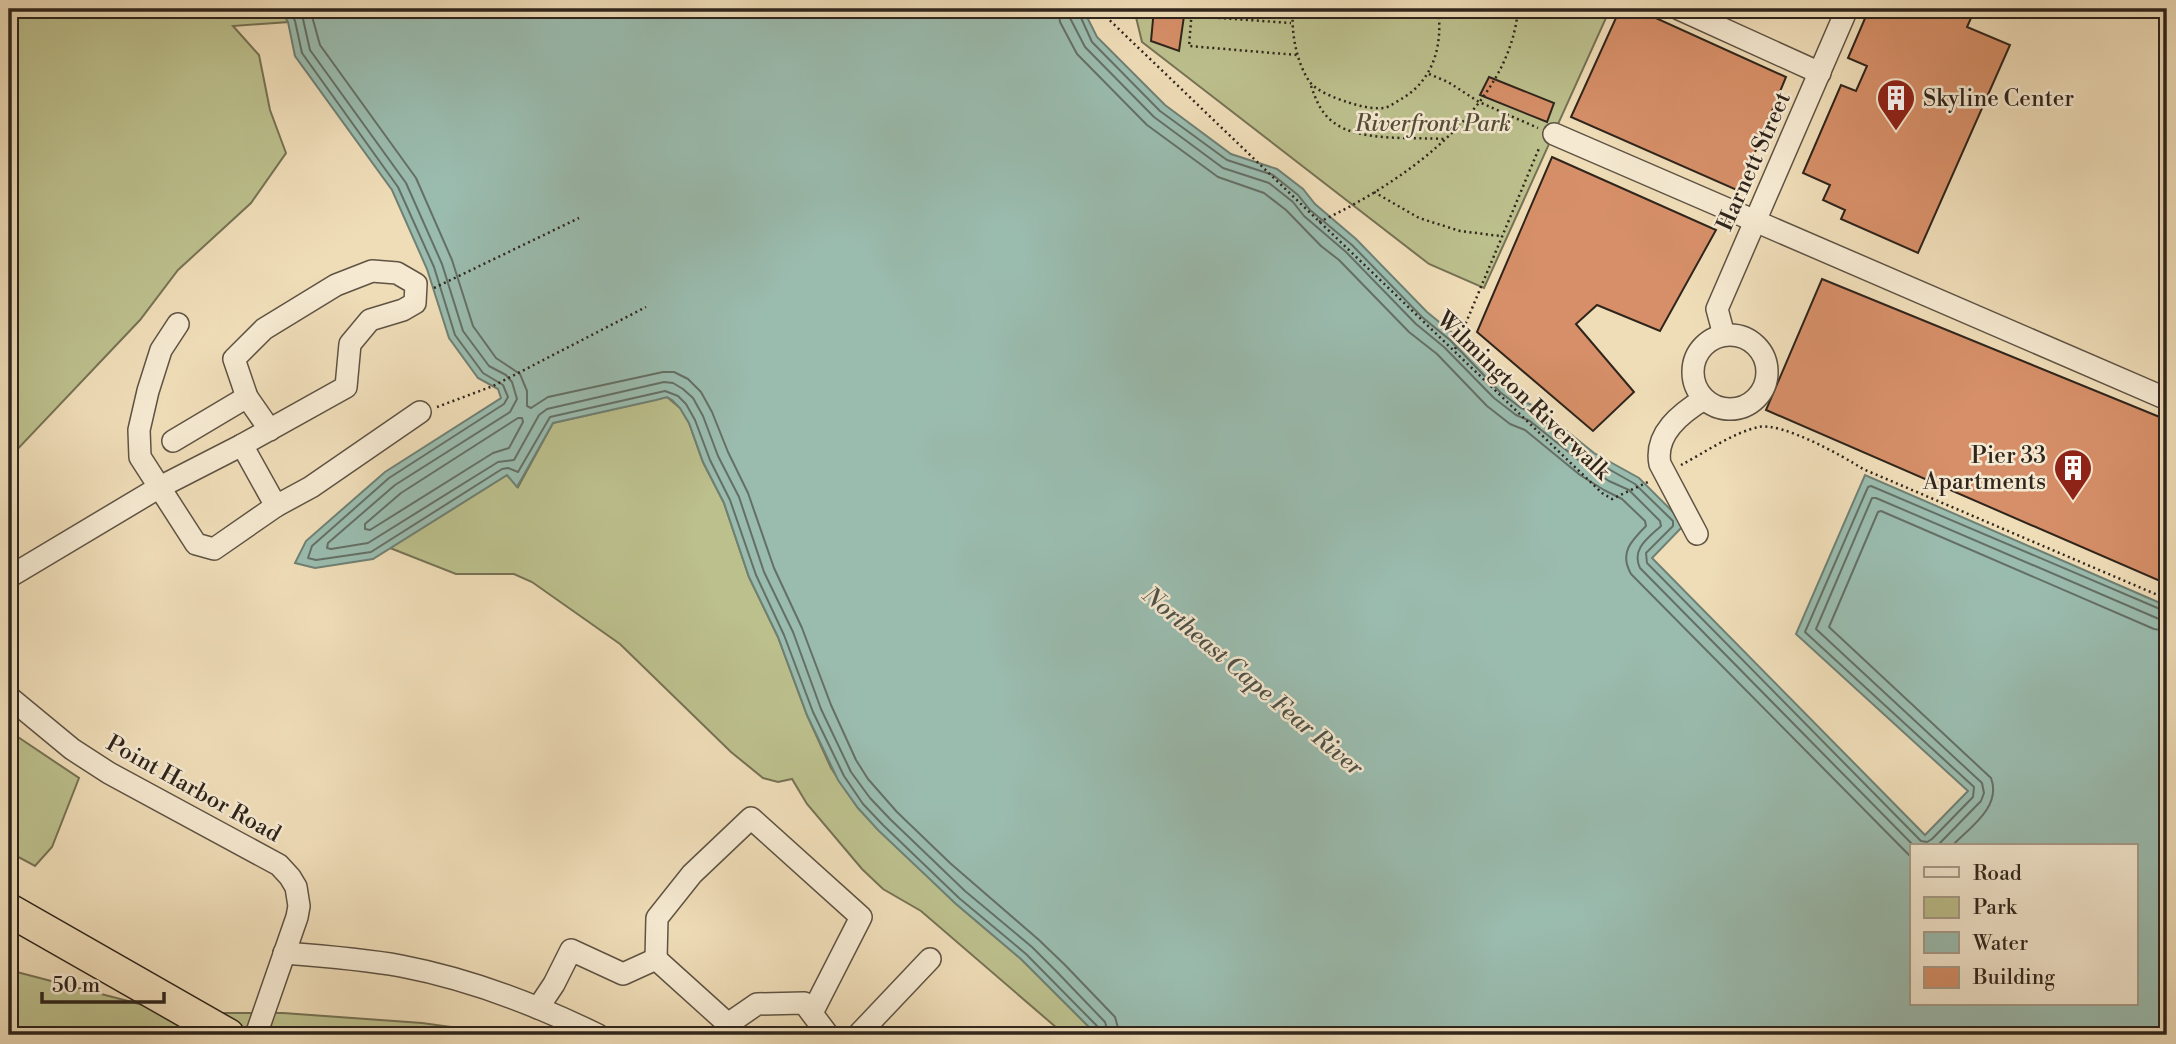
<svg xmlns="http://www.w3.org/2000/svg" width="2176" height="1044" font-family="'Libre Bodoni',serif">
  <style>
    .green { fill: #bcc08d; stroke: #767254; stroke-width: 2 }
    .water { fill: #9abcaf; stroke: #6f8074; stroke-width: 2; fill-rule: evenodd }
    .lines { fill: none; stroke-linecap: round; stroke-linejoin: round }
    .shore { stroke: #647066; stroke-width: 2 }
    .building { fill: #d68f68; stroke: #2f251c; stroke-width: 2 }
    .minor-casing { stroke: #5f5343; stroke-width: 24 }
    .highway-casing { stroke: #2f251c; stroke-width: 35 }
    .path { stroke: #2f251c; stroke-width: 2.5; stroke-dasharray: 2 3.5; stroke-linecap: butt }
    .minor { stroke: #f5e9d1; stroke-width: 21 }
    .highway { stroke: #efddb8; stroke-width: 32 }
    .labels { text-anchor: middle; stroke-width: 5; stroke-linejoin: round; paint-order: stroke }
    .poi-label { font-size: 23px; fill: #2f251c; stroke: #f5e9d1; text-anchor: start }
    .park-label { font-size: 23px; font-style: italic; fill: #524c38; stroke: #f5e9d1 }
    .street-label { font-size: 23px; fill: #2f251c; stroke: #f5e9d1 }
    .water-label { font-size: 24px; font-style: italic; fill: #4f5248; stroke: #f5e9d1 }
  </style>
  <rect width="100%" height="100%" fill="#efddb8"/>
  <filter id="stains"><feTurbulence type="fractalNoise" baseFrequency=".00286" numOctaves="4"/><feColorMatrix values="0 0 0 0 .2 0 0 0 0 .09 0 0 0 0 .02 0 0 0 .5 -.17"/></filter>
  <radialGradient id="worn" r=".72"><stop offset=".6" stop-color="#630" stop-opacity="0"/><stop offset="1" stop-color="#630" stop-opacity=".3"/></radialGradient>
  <!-- green -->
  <g class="green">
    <polygon points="9,9 281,9 288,22 233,26 259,55 270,110 286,153 251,203 178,270 140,320 13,454 9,453"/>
    <polygon points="1134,9 1610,9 1484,288 1429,264 1142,42"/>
    <polygon points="667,397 680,408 689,423 703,462 724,503 749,577 778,637 807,715 831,768 858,808 955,903 1021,959 1097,1035 1065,1035 921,911 883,889 862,869 807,804 792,779 778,782 763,778 731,752 620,644 532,582 514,574 456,574 390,548 507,475 518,487 553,423"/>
    <polygon points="9,731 79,778 52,847 35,866 9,852"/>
    <polygon points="9,970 174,1013 283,1013 422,1023 509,1035 9,1035"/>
  </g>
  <!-- water -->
  <path class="water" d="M281 9H1083L1097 37 1165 105 1231 154 1277 169 1303 189 1315 204 1356 239 1427 312 1455 335 1505 387 1525 402 1537 407 1594 453 1639 478 1685 524 1652 558 1925 835 1968 791 1796 634 1865 475 2167 606V1035H1097L1021 959 955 903 878 830 858 808 838 780 807 715 778 637 749 577 724 503 703 462 689 423 680 408 672 400 667 397 656 400 553 423 517 487 507 475 373 559 315 568 295 563 306 541 385 472 501 398 498 389 478 378 449 338 427 269 392 190 295 56 288 22ZM1912 846H2136V1004H1912Z"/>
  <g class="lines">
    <!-- shore -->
    <g class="shore">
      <polyline points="289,9 295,21 302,53 398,187 434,267 455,335 483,373 503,385 508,397 504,404 389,478 312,546 308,558 316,560 371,552 502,469 508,468 518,472 550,417 665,391 678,396 686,404 695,420 710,460 730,500 756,575 784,635 813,712 844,776 863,804 883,825 959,898 1026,954 1099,1028 1101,1035"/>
      <polyline points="299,9 303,19 310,50 406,183 442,264 463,331 489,366 506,375 512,382 517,399 510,412 395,485 328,543 327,548 331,549 368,543 498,462 514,460 539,415 547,409 664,382 673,383 683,389 693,398 703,416 718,456 739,497 764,572 793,632 821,709 851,772 870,798 890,819 965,891 1032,947 1057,972 1105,1022 1109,1035"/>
      <polyline points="310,9 320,45 416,178 452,260 473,326 496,358 520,374 527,391 527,406 531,408 548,397 663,372 674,372 688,379 701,392 712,412 728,452 748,493 774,568 802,628 831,705 856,760 868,779 897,812 950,863 1039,940 1065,965 1115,1017 1120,1035"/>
      <path d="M1058 9 1060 22 1077 54 1147 125 1218 177 1264 193 1286 210 1321 246 1339 260 1409 332 1437 354 1487 406 1510 424 1525 430 1580 475 1604 490 1622 499 1645 521 1646 526C1631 541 1619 553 1631 574L1912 858"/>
      <path d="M1068 9 1070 18 1085 47 1154 117 1223 168 1269 183 1293 202 1304 216 1346 252 1416 324 1444 347 1494 398 1516 415 1530 421 1586 466 1609 481 1629 490 1660 521 1661 526C1648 538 1631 549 1640 568L1914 846"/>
      <polyline points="1077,9 1092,42 1160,111 1227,160 1273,175 1298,195 1310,210 1352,245 1422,317 1450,340 1500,392 1521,408 1534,413 1591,459 1635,484 1673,521 1673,526 1646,553 1647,563 1921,841 1927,842 1932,839 1973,797 1974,787 1805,632 1868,487 1871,486 2167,612"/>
      <polygon points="518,418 522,418 523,422 509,448 493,453 370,530 365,529 365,524 401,493"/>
      <polyline points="1937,846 1981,801 1984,793 1982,783 1816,629 1872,498 1876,498 2159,619 2167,621"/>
      <path d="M1952 846C1969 828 2002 807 1991 778L1829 627 1878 512 1881 511 2154 629 2167 631"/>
    </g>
  </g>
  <!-- building -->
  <g class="building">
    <polygon points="1154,9 1185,9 1179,51 1151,41"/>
    <polygon points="1620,9 1636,9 1786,77 1739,191 1571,117"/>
    <polygon points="1869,9 1975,9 1967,27 2010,45 1918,253 1841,219 1845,210 1823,200 1830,185 1803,173 1841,85 1856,91 1867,66 1848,58"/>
    <polygon points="1489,77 1554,103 1547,122 1480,95"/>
    <polygon points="1552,157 1716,230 1660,331 1597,305 1576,324 1634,392 1593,431 1477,332"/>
    <polygon points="1822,279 2167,420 2167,584 1766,410"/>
  </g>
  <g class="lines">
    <defs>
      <g id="minor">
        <polyline points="1679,9 1820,73"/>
        <polyline points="1554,134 2167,399"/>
        <polyline points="178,324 161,350 148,391 139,430 140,457 196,544 214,549 276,506"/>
        <circle cx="1730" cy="372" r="37"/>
        <polyline points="1724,335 1717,309 1847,9"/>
        <polyline points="173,441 247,397"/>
        <polyline points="242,445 276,506 311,487 420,412"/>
        <path d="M1697 534 1660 464C1654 434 1681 413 1704 399"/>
        <polyline points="9,577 158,488 242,445 346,387 350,344 370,320 403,310 415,303 416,284 397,273 372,271 336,285 264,329 234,359 247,397 270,430"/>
        <polyline points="9,697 72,749 109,773 279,865 290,877 296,887 299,906 297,917 256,1035"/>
        <path d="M284 953C324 956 363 959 401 966 469 979 537 1005 598 1035"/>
        <polyline points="656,959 657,918 692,874 751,818 861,917 812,1013"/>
        <polyline points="538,1008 554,984 571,950 623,974 656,959 728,1024 757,1004 804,1003 828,1035"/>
        <polyline points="858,1035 930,959"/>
      </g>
      <polyline id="highway" points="9,910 228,1035"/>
    </defs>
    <!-- minor casing -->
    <use href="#minor" class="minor-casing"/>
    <!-- highway casing -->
    <use href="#highway" class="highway-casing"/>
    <!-- path -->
    <g class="path">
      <polyline points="1098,9 1602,493 1612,499 1650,481"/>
      <polyline points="1192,9 1189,46 1297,55"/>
      <path d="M1293 9C1291 32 1296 61 1309 81 1316 91 1335 98 1347 102 1359 106 1371 109 1384 108 1390 107 1397 101 1403 98 1434 79 1443 44 1438 9"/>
      <polyline points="1191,16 1291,23"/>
      <polyline points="1429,74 1448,82 1479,102 1538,128"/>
      <path d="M1311 86C1316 100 1321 113 1333 122 1358 142 1413 137 1445 139"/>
      <polyline points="1374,192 1419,218 1460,231 1500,236"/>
      <path d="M1319 222C1401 184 1510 108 1518 9"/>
      <polyline points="434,288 579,218"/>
      <polyline points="1455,349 1540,146"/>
      <polyline points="437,407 493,386 646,307"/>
      <path d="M1681 465C1704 453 1734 432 1759 427 1782 422 1843 456 1863 469L2167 599"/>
    </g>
    <!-- minor -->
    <use href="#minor" class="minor"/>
    <!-- highway -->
    <use href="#highway" class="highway"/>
  </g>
  <!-- icons -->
  <defs>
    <symbol id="building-pin" viewBox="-11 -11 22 30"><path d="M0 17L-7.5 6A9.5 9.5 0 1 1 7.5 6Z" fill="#8f2418" stroke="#f5e9d1"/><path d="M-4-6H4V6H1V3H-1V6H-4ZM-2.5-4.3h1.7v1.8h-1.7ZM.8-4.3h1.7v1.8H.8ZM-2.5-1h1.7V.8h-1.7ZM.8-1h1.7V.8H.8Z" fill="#fff"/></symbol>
  </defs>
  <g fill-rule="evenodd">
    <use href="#building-pin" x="1874" y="76" width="44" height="60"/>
    <use href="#building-pin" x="2051" y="446" width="44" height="60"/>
  </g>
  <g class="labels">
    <!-- poi labels -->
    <g class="poi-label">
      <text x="1923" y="106">Skyline Center</text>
      <text x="2046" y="463" text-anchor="end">Pier 33<tspan x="2046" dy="26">Apartments</tspan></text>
    </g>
    <!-- park labels -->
    <g class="park-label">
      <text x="1433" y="131">Riverfront Park</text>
    </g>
    <!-- street labels -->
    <g class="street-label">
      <text transform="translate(1753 161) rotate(-66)" y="8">Harnett Street</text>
      <text transform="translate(1524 395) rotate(44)" y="8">Wilmington Riverwalk</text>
      <text transform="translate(194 788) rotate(29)" y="8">Point Harbor Road</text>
    </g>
    <!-- water labels -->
    <g class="water-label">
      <text transform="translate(1253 681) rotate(40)" y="8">Northeast Cape Fear River</text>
    </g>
  </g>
  <!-- margin -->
  <rect width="2176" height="1044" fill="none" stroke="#efddb8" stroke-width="35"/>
  <rect x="10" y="10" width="2155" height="1023" fill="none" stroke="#2f251c" stroke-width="3.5"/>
  <rect x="18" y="18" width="2141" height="1009" fill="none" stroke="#2f251c" stroke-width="2"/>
  <!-- legend -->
  <rect x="1910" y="844" width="228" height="161" fill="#f5e9d1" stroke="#a69b89" stroke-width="2"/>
  <rect x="1924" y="867" width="35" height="10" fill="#f5e9d1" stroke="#a69b89" stroke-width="2"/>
  <text x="1973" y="880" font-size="21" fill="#2f251c">Road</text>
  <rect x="1924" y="897" width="35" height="21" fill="#bcc08d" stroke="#a69b89" stroke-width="2"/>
  <text x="1973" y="914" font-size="21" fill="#2f251c">Park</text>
  <rect x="1924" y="932" width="35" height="21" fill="#9abcaf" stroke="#a69b89" stroke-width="2"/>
  <text x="1973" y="950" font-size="21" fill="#2f251c">Water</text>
  <rect x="1924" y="967" width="35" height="21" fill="#d68f68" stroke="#a69b89" stroke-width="2"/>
  <text x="1973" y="984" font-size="21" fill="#2f251c">Building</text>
  <!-- scale -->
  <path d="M42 992v10h122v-10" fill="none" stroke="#2f251c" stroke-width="3.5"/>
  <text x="52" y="992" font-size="21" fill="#2f251c" stroke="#f5e9d1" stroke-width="5" paint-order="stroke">50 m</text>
  <rect width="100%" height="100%" filter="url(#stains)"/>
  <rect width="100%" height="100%" fill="url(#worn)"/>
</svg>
